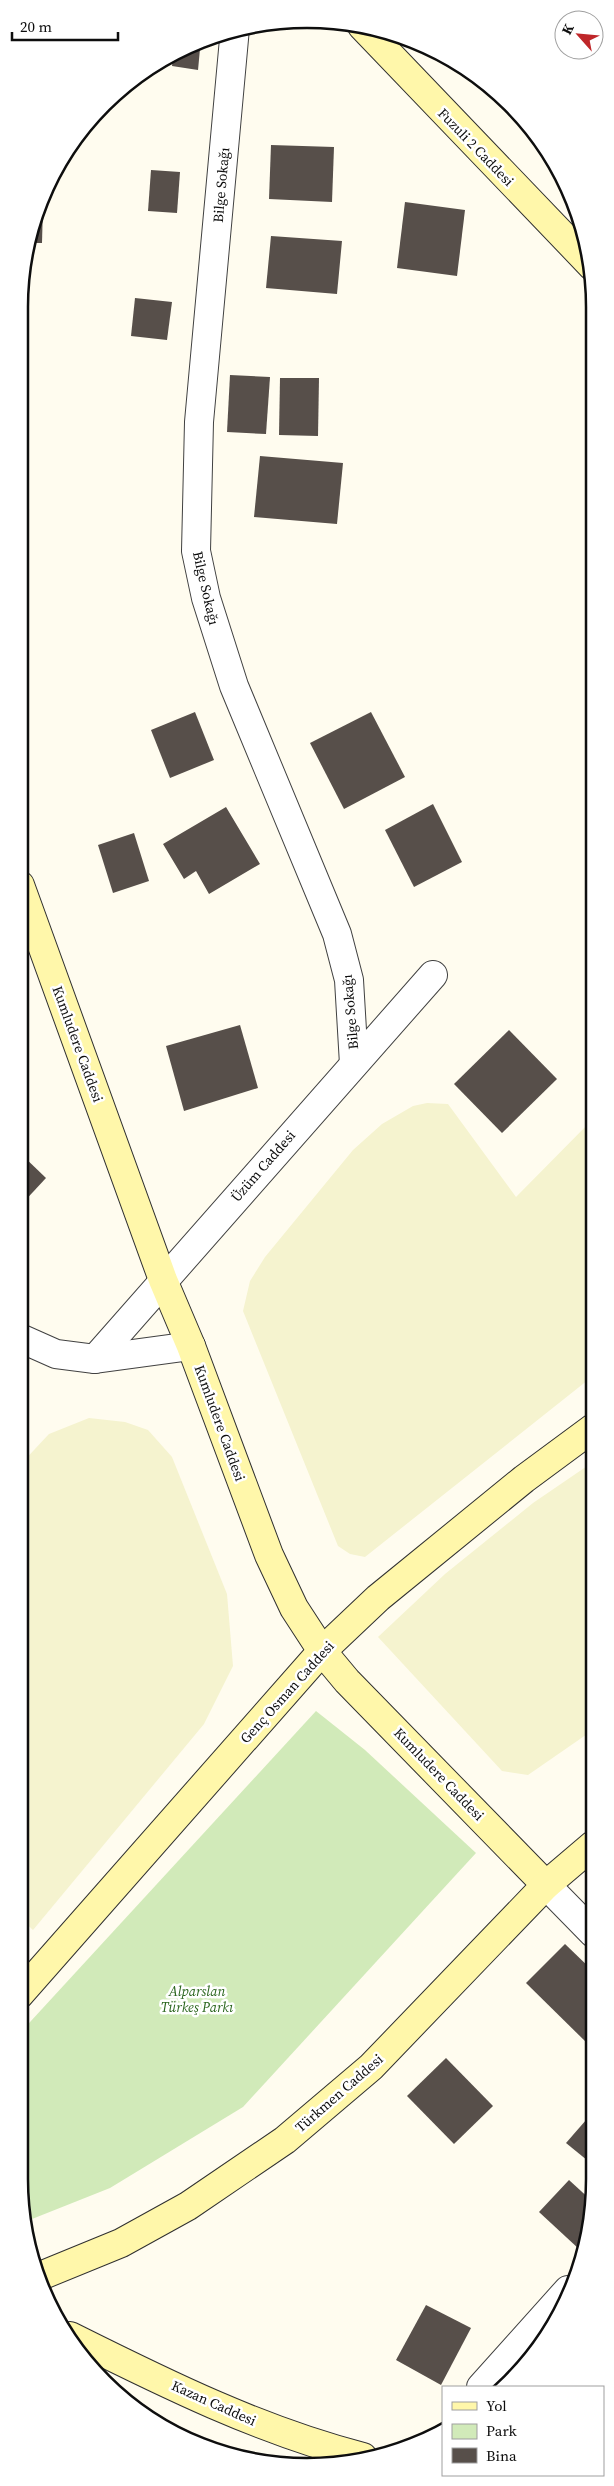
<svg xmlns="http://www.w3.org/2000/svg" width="614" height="2486" font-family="'Source Serif 4',serif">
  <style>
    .farmland { fill: #f5f3cf }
    .green { fill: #d1eab9 }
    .building { fill: #574f4a }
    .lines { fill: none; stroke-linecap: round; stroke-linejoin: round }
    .street-casing { stroke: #414141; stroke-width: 30 }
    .secondary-casing { stroke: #303030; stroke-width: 30 }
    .street { stroke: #fff; stroke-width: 28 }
    .secondary { stroke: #fff7aa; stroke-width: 28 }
    .labels { text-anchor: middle; stroke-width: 5; stroke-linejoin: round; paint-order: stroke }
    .street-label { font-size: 14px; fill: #0e0e0e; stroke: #fff }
    .park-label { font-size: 14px; font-style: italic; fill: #2b661e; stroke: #fff }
    .rim { fill: none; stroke: #0e0e0e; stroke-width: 2.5 }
  </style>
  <rect width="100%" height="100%" fill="#fffcef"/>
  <!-- farmland -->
  <g class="farmland">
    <polygon points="427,1103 448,1104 516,1197 593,1119 593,1376 365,1557 350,1554 338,1546 243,1311 250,1281 265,1257 353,1150 382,1124 413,1106"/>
    <polygon points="89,1418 125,1422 148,1430 172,1457 227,1594 233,1666 204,1724 33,1930 19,1917 20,1465 49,1434"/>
    <polygon points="593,1462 593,1730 528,1775 502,1771 378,1637 445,1574 533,1503"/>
  </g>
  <!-- green -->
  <polygon class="green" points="316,1711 365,1750 476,1853 243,2107 110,2188 27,2221 19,2179 19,2034"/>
  <!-- building -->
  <g class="building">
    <polygon points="193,48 200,49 198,70 172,66 173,58"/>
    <polygon points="271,145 334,147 332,202 269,199"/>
    <polygon points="151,170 180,172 177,213 148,211"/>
    <polygon points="405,202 465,210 457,276 397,268"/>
    <polygon points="43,206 42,243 30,243"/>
    <polygon points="271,236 342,241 337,294 266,288"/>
    <polygon points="135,298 172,302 167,340 131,336"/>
    <polygon points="230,375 270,377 266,434 227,432"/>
    <polygon points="280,378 319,378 318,436 279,435"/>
    <polygon points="260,456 343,463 337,524 254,517"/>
    <polygon points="195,712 214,760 170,778 151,730"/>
    <polygon points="371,712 405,777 344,809 310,743"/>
    <polygon points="433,804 462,862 414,887 385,830"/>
    <polygon points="226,807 260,864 209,894 196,871 184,879 163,844"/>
    <polygon points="134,833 149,881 113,893 98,845"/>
    <polygon points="240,1025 258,1088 184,1111 166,1046"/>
    <polygon points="509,1030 557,1079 502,1133 454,1084"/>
    <polygon points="20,1153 46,1178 20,1206"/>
    <polygon points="565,1944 593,1971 593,2041 589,2045 526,1983"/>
    <polygon points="446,2058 493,2106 454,2144 407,2096"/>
    <polygon points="593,2112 593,2165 566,2143"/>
    <polygon points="569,2180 593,2202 593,2217 583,2245 579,2249 539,2212"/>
    <polygon points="426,2305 471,2328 441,2385 396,2360"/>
  </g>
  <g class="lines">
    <defs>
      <g id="street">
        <polyline points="235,28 199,422 196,551 206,598 234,686 337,934 349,980 354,1064"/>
        <polyline points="20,1338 56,1354 95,1359 191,1346"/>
        <polyline points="95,1359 433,975"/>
        <polyline points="546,1885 593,1933"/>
        <polyline points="481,2387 568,2290"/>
      </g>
      <g id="secondary">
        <polyline points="362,26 592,266"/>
        <polyline points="20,885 163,1280 191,1346 269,1555 294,1608 322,1651 347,1681 546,1885"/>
        <polyline points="19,1995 322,1651 378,1598 524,1479 593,1428"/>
        <polyline points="38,2277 121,2243 188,2206 285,2140 371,2067 546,1885 593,1845"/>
        <path d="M70 2336C164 2383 261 2431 363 2457"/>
      </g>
    </defs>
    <!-- street casing -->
    <use href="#street" class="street-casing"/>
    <!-- secondary casing -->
    <use href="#secondary" class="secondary-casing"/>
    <!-- street -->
    <use href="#street" class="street"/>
    <!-- secondary -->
    <use href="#secondary" class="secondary"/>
  </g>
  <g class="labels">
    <!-- street labels -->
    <g class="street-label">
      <text transform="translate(476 147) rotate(46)" y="5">Fuzuli 2 Caddesi</text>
      <text transform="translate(221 185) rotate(-85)" y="5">Bilge Sokağı</text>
      <text transform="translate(206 588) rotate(77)" y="5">Bilge Sokağı</text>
      <text transform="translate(350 1012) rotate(-95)" y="5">Bilge Sokağı</text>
      <text transform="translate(78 1044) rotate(70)" y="5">Kumludere Caddesi</text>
      <text transform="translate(263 1166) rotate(-49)" y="5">Üzüm Caddesi</text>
      <text transform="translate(220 1423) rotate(70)" y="5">Kumludere Caddesi</text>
      <text transform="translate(287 1692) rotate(-48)" y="5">Genç Osman Caddesi</text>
      <text transform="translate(439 1774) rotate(46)" y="5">Kumludere Caddesi</text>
      <text transform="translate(339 2093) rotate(-41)" y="5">Türkmen Caddesi</text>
      <text transform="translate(214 2403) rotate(24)" y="5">Kazan Caddesi</text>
    </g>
    <!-- park labels -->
    <g class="park-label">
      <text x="197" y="1996">Alparslan<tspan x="197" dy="16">Türkeş Parkı</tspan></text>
    </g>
  </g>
  <!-- crop -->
  <path d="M0 0H614V2486H0ZM307 28H307A279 279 0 0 1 586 307V2179A279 279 0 0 1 307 2458H307A279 279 0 0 1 28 2179V307A279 279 0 0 1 307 28Z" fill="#fff" fill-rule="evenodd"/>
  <path class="rim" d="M307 28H307A279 279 0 0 1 586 307V2179A279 279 0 0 1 307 2458H307A279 279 0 0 1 28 2179V307A279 279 0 0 1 307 28Z"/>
  <!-- legend -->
  <rect x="442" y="2386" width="162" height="90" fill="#ffffff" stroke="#9f9f9f"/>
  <rect x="452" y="2402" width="25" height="8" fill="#fff7aa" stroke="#9f9f9f"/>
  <text x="486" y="2411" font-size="15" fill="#0e0e0e">Yol</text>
  <rect x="452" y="2424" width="25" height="15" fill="#d1eab9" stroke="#9f9f9f"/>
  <text x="486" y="2436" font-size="15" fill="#0e0e0e">Park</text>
  <rect x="452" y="2448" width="25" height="15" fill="#574f4a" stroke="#9f9f9f"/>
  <text x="486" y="2461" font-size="15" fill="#0e0e0e">Bina</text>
  <!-- north arrow -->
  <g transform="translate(579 35) rotate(297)"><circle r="24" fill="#ffffff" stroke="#9f9f9f"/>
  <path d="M0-4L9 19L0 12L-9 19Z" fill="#bf2629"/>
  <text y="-8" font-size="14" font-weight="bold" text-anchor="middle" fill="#0e0e0e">K</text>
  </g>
  <!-- scale -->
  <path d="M12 32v8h106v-8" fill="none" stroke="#0e0e0e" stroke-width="2.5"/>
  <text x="20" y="32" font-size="15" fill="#0e0e0e" stroke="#ffffff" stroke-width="4" paint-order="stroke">20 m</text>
</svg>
